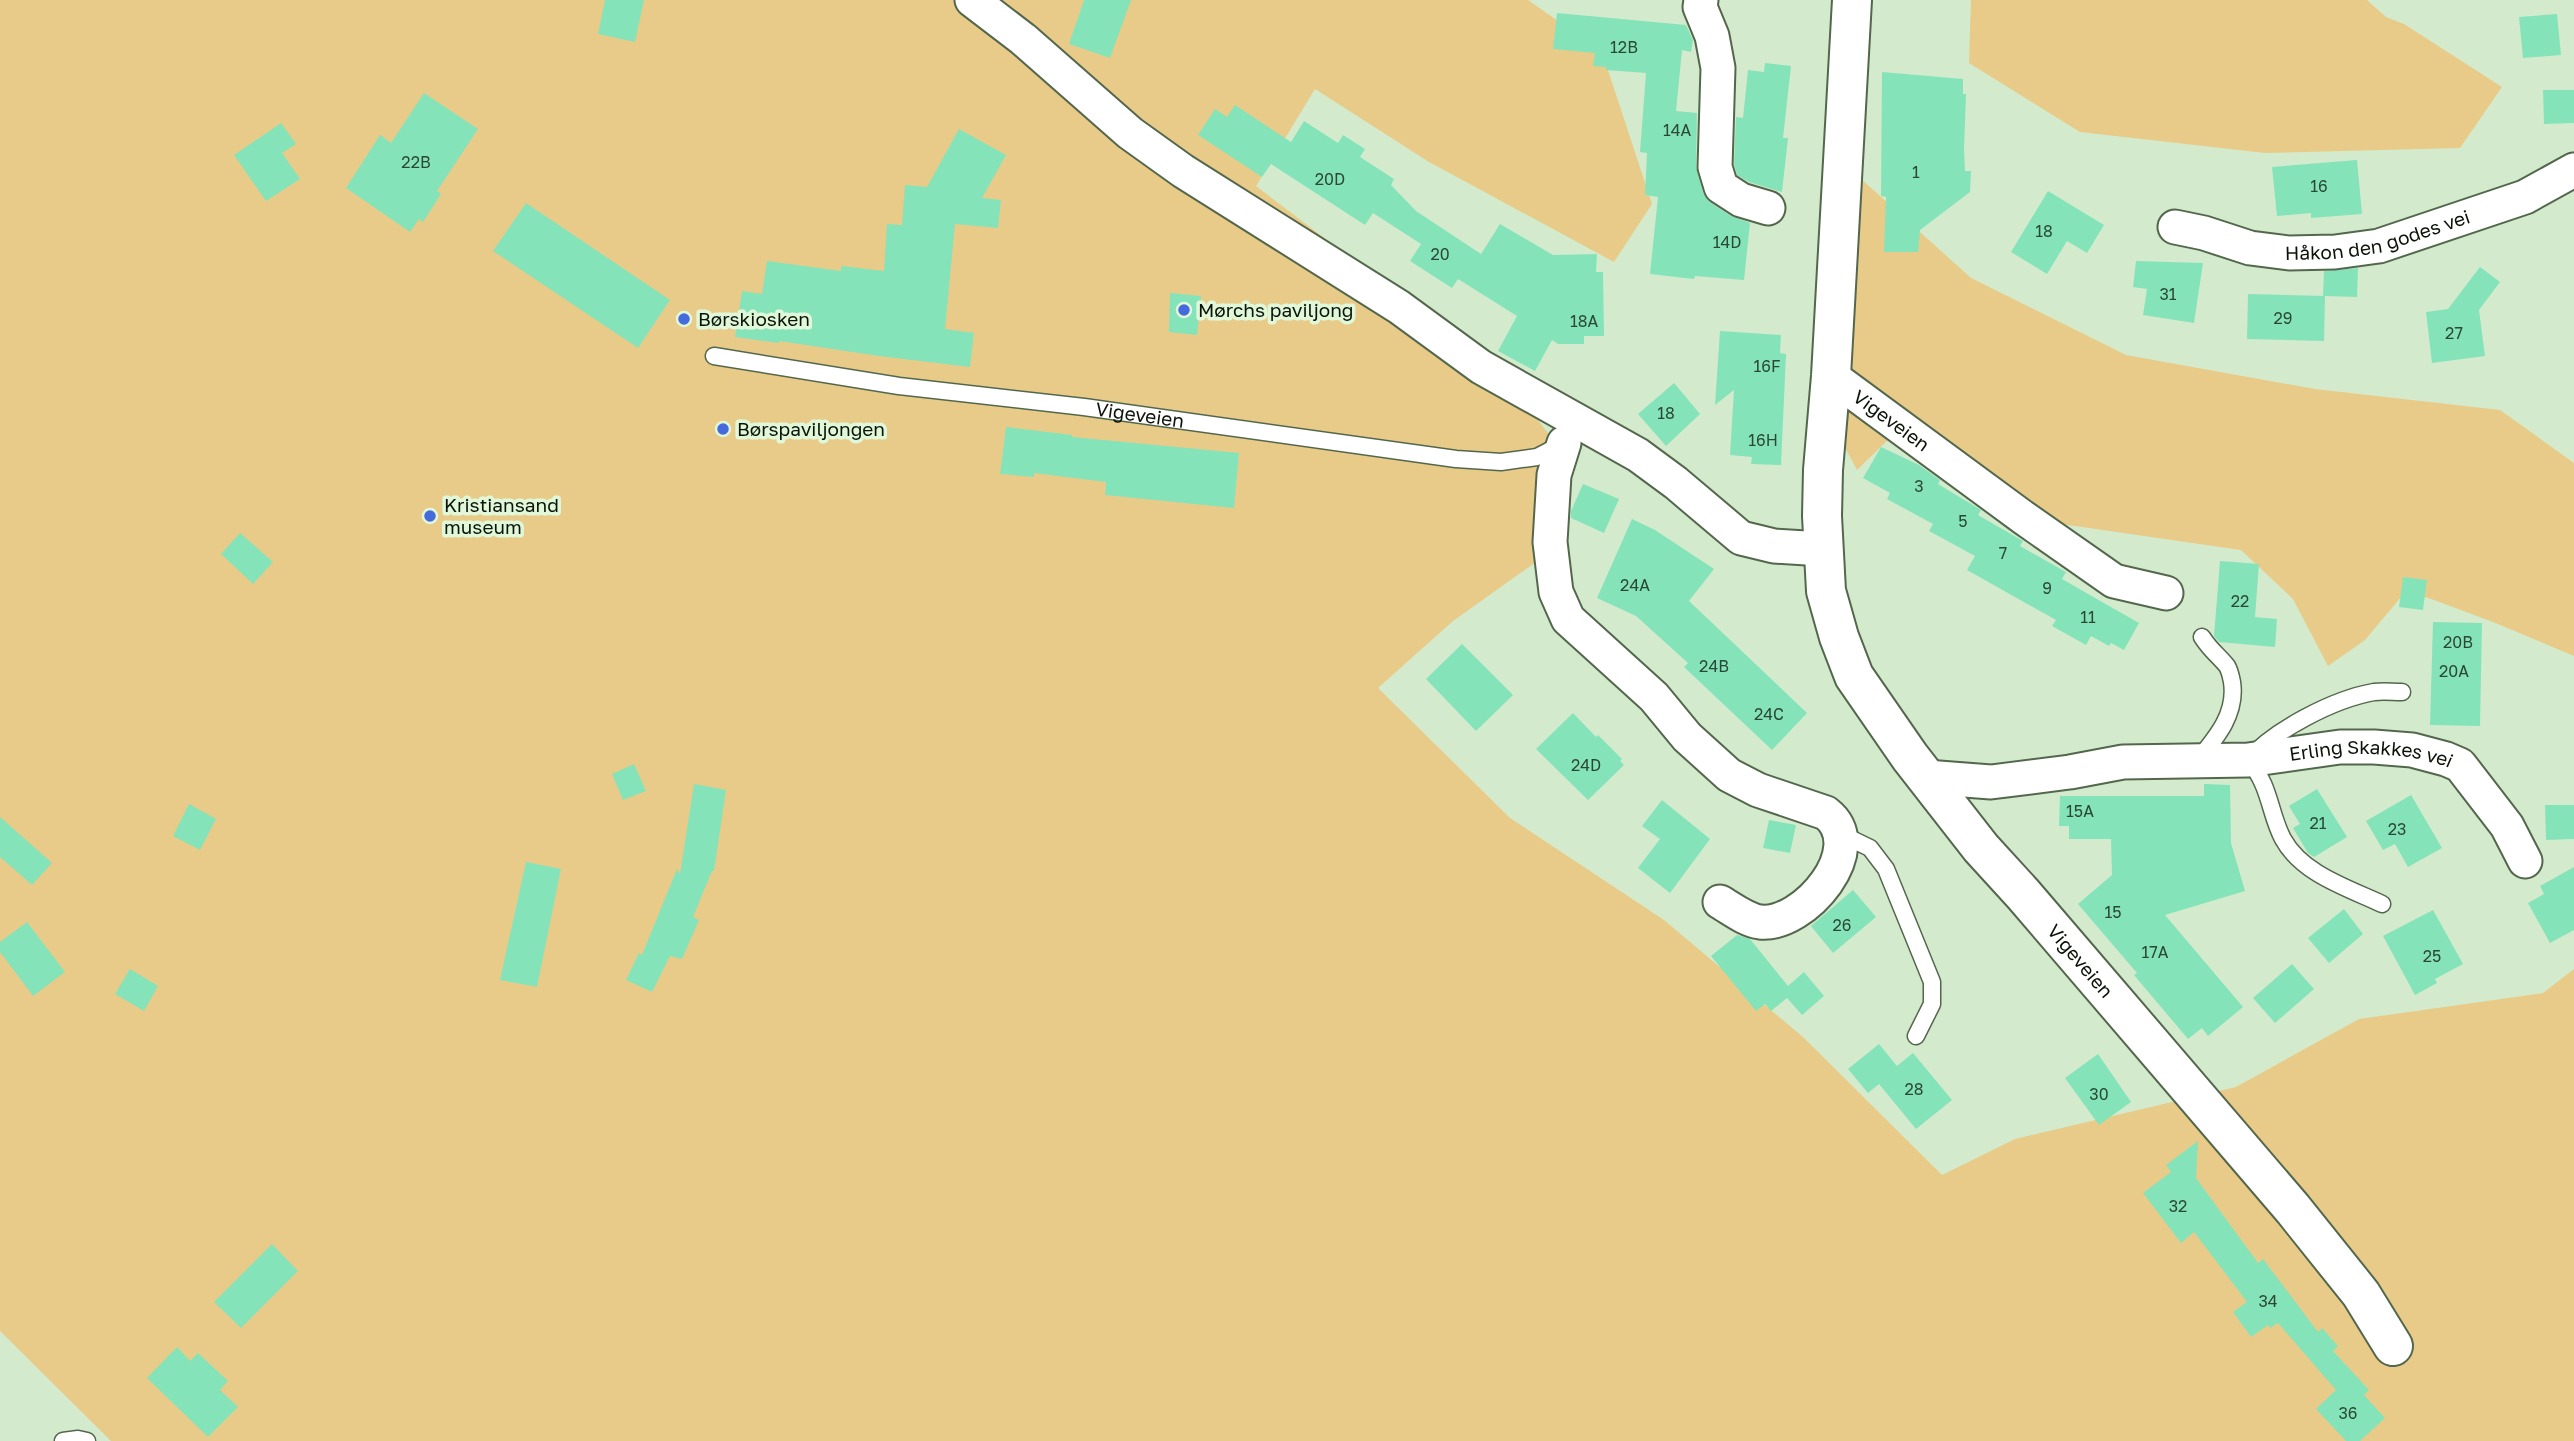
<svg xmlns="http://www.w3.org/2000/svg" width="2574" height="1441" font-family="'Golos Text',sans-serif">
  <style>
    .green { fill: #e8cb88 }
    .building { fill: #85e3ba }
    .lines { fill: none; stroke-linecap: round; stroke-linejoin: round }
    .service-casing { stroke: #53674c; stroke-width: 19 }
    .minor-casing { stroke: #53674c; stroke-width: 37 }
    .tertiary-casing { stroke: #53674c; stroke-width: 42 }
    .service { stroke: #fff; stroke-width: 16 }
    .minor { stroke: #fff; stroke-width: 33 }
    .tertiary { stroke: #fff; stroke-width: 38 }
    .poi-dot { fill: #456adc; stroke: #e0f8d9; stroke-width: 2.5 }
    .labels { text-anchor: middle; stroke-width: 7; stroke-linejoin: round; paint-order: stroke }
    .number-label { font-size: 16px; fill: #2a4835 }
    .street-label { font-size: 19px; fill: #0c1409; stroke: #e0f8d9 }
    .poi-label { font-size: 19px; fill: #0c1409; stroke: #e0f8d9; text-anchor: start }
  </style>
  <rect width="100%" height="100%" fill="#d3ebcc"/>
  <!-- green -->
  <g class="green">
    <polygon points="0,0 1528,0 1602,52 1652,204 1614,262 1429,162 1315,89 1256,186 1500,372 1559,447 1536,562 1453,621 1378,688 1510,818 1664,920 1803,1037 1942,1175 2015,1139 2236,1087 2359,1019 2543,993 2574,969 2574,1441 111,1441 0,1331"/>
    <polygon points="1971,0 2367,0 2386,17 2404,24 2502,87 2460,148 2265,153 2080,132 1969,63"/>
    <polygon points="1850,169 1971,278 2126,355 2315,389 2500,410 2574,463 2574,656 2493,622 2407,590 2365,640 2328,666 2293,599 2241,550 2054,523 1894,434 1857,470 1813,388"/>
  </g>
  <!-- building -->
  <g class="building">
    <polygon points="605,0 644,0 635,42 598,34"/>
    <polygon points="1084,0 1131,0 1110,58 1069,44"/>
    <polygon points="1557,13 1686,25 1693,40 1691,52 1682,50 1676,111 1697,113 1696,167 1703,193 1711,203 1731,216 1750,223 1744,280 1695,276 1694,279 1650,274 1658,197 1645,195 1647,153 1640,152 1646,73 1606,70 1606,67 1593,66 1595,53 1553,49"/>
    <polygon points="2557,14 2561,55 2523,58 2519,17"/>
    <polygon points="1765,63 1791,66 1783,138 1788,138 1782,192 1749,182 1737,175 1734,164 1736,117 1743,118 1748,70 1764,72"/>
    <polygon points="1882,72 1963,79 1963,94 1966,94 1964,150 1965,171 1971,171 1970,192 1920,230 1918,252 1884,252 1886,197 1881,196"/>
    <polygon points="2543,90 2574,90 2574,123 2544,124"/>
    <polygon points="424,93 478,129 437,191 441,194 423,222 419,219 410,232 346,188 380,135 391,143"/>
    <polygon points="1235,105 1291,142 1304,121 1338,143 1343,135 1365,149 1360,157 1394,179 1391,185 1416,211 1481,254 1500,224 1553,255 1597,254 1596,272 1603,272 1604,336 1584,336 1584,344 1558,344 1552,340 1535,371 1498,351 1517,316 1458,279 1452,288 1410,261 1421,244 1373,213 1365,225 1271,164 1262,177 1198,135 1215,109 1227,117"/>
    <polygon points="281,123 296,144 282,153 300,179 266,201 234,155"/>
    <polygon points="959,129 1006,155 982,198 1001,200 998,228 955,224 945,329 974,333 970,367 879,356 779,341 779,343 735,337 742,291 762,294 767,261 841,271 841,266 884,271 887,224 902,225 905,185 927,187"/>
    <polygon points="2357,160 2362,214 2311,218 2311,213 2277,216 2272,167"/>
    <polygon points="2048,191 2104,225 2087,253 2067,241 2047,274 2011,252"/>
    <polygon points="526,203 670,300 638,348 493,251"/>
    <polygon points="2136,261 2203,263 2194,323 2143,315 2147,289 2133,287"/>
    <polygon points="2480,267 2500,282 2479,310 2485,356 2432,363 2426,312 2448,309"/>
    <polygon points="2358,268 2357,297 2323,296 2324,271"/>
    <polygon points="1170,293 1201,296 1197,335 1169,332"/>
    <polygon points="2248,294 2325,296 2324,341 2247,339"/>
    <polygon points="1720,331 1781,335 1780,353 1786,354 1781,465 1751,464 1752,457 1730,455 1734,390 1715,405"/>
    <polygon points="1674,383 1700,414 1666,446 1638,414"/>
    <polygon points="1006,427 1072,435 1072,437 1239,453 1234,508 1105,495 1106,482 1034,473 1034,477 1000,474"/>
    <polygon points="1881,447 1919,465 1940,480 1938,484 1981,510 1978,515 2023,541 2020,546 2066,572 2062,579 2139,623 2124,650 2111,643 2109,646 2091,636 2086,645 2052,626 2056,620 1967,570 1975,556 1929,531 1933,524 1887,499 1890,493 1863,478"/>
    <polygon points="1583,484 1619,499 1604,533 1571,518 1571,511"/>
    <polygon points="1632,519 1655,530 1714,569 1689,601 1807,713 1772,750 1684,667 1688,663 1636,616 1597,598"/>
    <polygon points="240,533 273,562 253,584 221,554"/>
    <polygon points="2220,561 2259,564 2255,617 2277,619 2275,647 2219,642 2214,636"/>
    <polygon points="2403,577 2427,580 2423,610 2399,607"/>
    <polygon points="2433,622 2482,623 2480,726 2430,725"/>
    <polygon points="1462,644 1513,695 1476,731 1426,679"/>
    <polygon points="1573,713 1596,737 1598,735 1622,759 1620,761 1624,765 1588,800 1536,749"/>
    <polygon points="634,764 646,791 623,800 612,774"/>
    <polygon points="694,784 726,790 714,871 712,871 693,917 699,920 682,959 670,956 652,992 626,980 639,953 642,955 677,869 680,874"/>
    <polygon points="2204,784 2230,785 2231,843 2245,891 2165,915 2243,1007 2208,1036 2202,1028 2188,1039 2134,975 2137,973 2078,904 2112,875 2111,839 2069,839 2069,826 2059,826 2060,796 2204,796"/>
    <polygon points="2317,789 2347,837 2314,857 2308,853 2293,828 2300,824 2289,806"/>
    <polygon points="2411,795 2442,848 2408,867 2395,844 2383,850 2366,821"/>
    <polygon points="1662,800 1710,839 1670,893 1638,868 1660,839 1642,826"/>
    <polygon points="189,804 216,819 200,850 173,836"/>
    <polygon points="2545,805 2574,805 2574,839 2546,840"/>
    <polygon points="0,817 52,863 32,885 0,857"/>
    <polygon points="1769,820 1796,825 1790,853 1763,848"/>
    <polygon points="526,862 561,869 537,987 500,980"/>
    <polygon points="2574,867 2574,930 2550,943 2528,903 2544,894 2540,886"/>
    <polygon points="1853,890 1876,917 1833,953 1811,926"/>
    <polygon points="2344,909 2363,934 2329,963 2308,938"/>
    <polygon points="2433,910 2463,964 2435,979 2437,983 2415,995 2383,936"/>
    <polygon points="27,922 65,972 33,996 0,952 0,942"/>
    <polygon points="1737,935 1750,939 1788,986 1804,972 1824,996 1802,1015 1787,998 1771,1011 1765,1004 1756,1011 1711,956"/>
    <polygon points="2292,964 2314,989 2275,1023 2253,998"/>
    <polygon points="130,969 158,986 144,1011 115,994"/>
    <polygon points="1879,1044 1897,1066 1913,1053 1952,1100 1916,1129 1879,1084 1868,1093 1848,1069"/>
    <polygon points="2098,1054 2131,1102 2099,1125 2065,1078"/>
    <polygon points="2198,1141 2196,1178 2258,1263 2263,1259 2318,1332 2322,1328 2338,1346 2333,1351 2369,1390 2364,1395 2385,1418 2360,1441 2346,1441 2316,1409 2336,1390 2278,1323 2270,1328 2268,1325 2251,1337 2233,1312 2247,1302 2194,1232 2181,1243 2143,1193 2171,1172 2166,1165"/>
    <polygon points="272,1244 298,1271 241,1328 214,1302"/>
    <polygon points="177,1347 190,1361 198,1353 228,1381 220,1390 238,1407 208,1437 147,1378"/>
  </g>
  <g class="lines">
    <defs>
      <g id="service">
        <path id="s1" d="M714 356 899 386 1084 407 1456 459 1501 462 1537 457 1562 444"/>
        <path d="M2197 761C2216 738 2237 714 2232 682 2231 677 2230 671 2227 666 2218 655 2211 651 2202 637"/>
        <polyline points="1841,834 1870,848 1886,869 1932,982 1932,1004 1916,1036"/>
        <path d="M2382 904C2348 888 2302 874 2283 839 2269 813 2271 786 2248 760 2274 730 2334 699 2374 692 2383 691 2393 692 2402 692"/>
        <polyline points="63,1441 78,1439 87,1441"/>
      </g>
      <g id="minor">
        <polyline points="972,0 1023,39 1130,133 1183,171 1399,307 1481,367 1638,455 1676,483 1741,538 1774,546 1823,549"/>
        <polyline points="1701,0 1700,7 1712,36 1718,68 1715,167 1721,187 1741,200 1768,208"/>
        <path id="s2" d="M2175 227 2204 233 2250 248 2289 253 2335 252 2379 246 2525 197 2574 170"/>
        <path id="s3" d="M1831 376 2024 518 2114 581 2166 593"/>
        <path d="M1564 443 1554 475 1550 542 1556 592 1568 619 1654 697 1687 737 1729 775 1758 790 1826 813C1871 848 1804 927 1760 922 1746 920 1732 909 1720 902"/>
        <path id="s4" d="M1926 777 1991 782 2070 772 2123 762 2248 760 2340 747H2374L2412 750 2446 759 2460 765 2507 826 2525 861"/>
      </g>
      <g id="tertiary">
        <path id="s5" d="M1852 0 1831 376 1823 470 1822 516 1826 591 1839 637 1854 676 1910 757 1981 848 2023 894 2293 1209 2361 1294 2393 1346"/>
      </g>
    </defs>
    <!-- service casing -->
    <use href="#service" class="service-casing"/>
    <!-- minor casing -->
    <use href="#minor" class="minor-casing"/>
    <!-- tertiary casing -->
    <use href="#tertiary" class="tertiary-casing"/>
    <!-- service -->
    <use href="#service" class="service"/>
    <!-- minor -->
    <use href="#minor" class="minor"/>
    <!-- tertiary -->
    <use href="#tertiary" class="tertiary"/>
  </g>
  <!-- markers -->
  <g class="poi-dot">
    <circle cx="1184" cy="310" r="7"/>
    <circle cx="684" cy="319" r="7"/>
    <circle cx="723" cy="429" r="7"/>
    <circle cx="430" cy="516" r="7"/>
  </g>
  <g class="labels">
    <!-- number labels -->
    <g class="number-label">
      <text x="1624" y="53">12B</text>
      <text x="1677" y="136">14A</text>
      <text x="416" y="168">22B</text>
      <text x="1916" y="178">1</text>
      <text x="1330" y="185">20D</text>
      <text x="2319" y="192">16</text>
      <text x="2044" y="237">18</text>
      <text x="1727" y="248">14D</text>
      <text x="1440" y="260">20</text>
      <text x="2168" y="300">31</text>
      <text x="2283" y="324">29</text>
      <text x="1584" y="327">18A</text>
      <text x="2454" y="339">27</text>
      <text x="1767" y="372">16F</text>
      <text x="1666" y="419">18</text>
      <text x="1763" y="446">16H</text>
      <text x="1919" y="492">3</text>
      <text x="1963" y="527">5</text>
      <text x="2003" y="559">7</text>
      <text x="1635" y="591">24A</text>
      <text x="2047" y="594">9</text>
      <text x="2240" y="607">22</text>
      <text x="2088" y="623">11</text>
      <text x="2458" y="648">20B</text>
      <text x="1714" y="672">24B</text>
      <text x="2454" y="677">20A</text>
      <text x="1769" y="720">24C</text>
      <text x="1586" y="771">24D</text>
      <text x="2080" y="817">15A</text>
      <text x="2318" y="829">21</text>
      <text x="2397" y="835">23</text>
      <text x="2113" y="918">15</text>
      <text x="1842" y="931">26</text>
      <text x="2155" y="958">17A</text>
      <text x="2432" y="962">25</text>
      <text x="1914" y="1095">28</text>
      <text x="2099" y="1100">30</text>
      <text x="2178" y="1212">32</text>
      <text x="2268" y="1307">34</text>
      <text x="2348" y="1419">36</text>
    </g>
    <!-- street labels -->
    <g class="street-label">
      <text dy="7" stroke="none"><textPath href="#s2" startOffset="208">Håkon den godes vei</textPath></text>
      <text dy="7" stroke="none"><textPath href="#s1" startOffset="430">Vigeveien</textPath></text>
      <text dy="7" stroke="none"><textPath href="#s3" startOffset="75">Vigeveien</textPath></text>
      <text dy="7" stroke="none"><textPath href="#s4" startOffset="448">Erling Skakkes vei</textPath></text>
      <text dy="7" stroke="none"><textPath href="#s5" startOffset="1046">Vigeveien</textPath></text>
    </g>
    <!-- poi labels -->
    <g class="poi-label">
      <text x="1198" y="317">Mørchs paviljong</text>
      <text x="698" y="326">Børskiosken</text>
      <text x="737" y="436">Børspaviljongen</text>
      <text x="444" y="512">Kristiansand<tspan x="444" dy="22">museum</tspan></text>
    </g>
  </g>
</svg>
